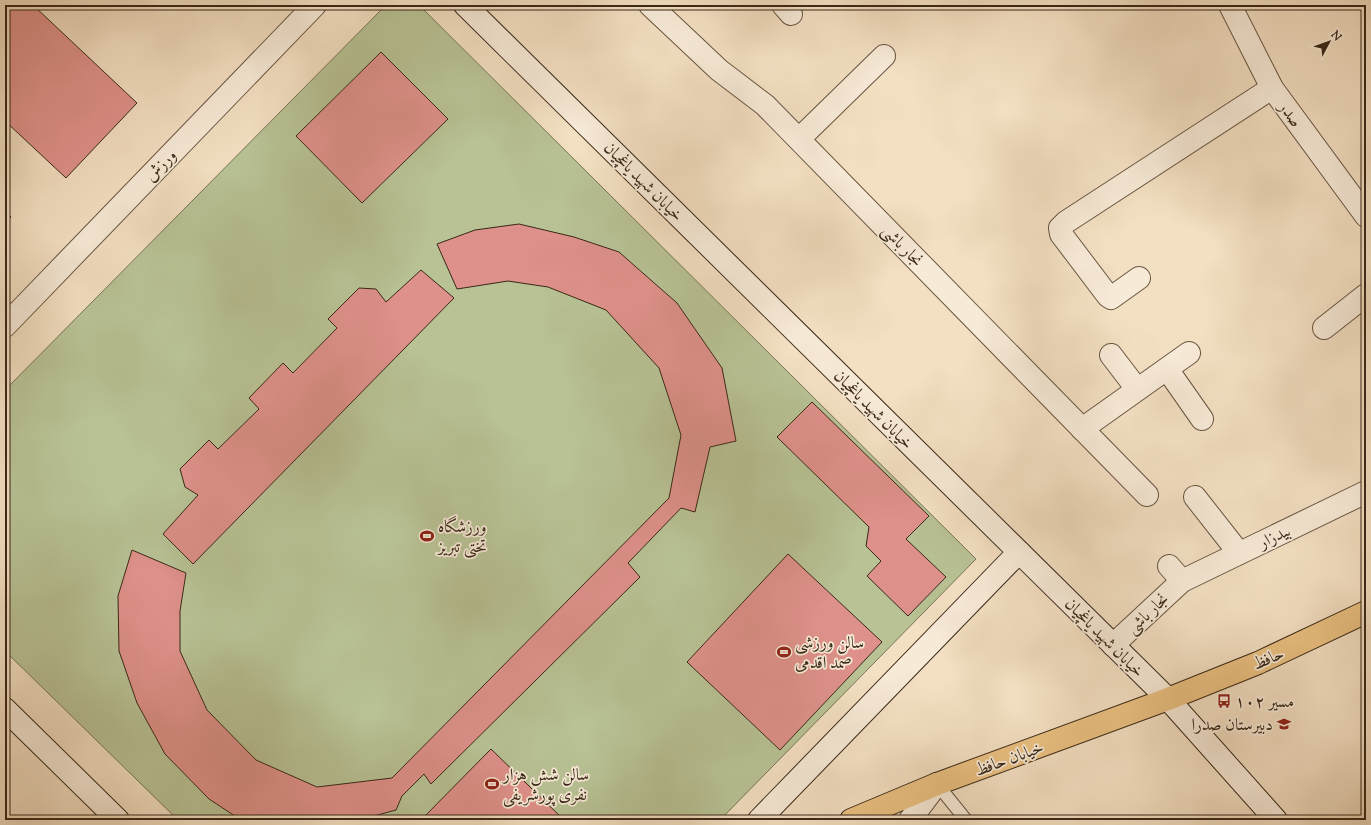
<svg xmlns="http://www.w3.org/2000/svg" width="1371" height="825" font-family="'Sorts Mill Goudy',Amiri,serif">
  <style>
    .green { fill: #b8c295; stroke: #787556 }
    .building { fill: #de918a; stroke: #392818 }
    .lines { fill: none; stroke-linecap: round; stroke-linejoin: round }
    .lane-casing { stroke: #685642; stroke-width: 14 }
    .street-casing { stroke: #685642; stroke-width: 24 }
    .secondary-casing { stroke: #392818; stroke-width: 24 }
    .primary-casing { stroke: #392818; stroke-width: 24 }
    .lane { stroke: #f7ead7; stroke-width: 12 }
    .street { stroke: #f7ead7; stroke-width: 22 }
    .secondary { stroke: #f7ead7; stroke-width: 22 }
    .primary { stroke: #eac081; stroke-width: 22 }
    .labels { text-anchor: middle; stroke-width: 3.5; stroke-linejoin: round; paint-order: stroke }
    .street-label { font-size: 17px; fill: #392818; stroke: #f7ead7 }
    .poi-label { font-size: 17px; fill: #392818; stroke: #f7ead7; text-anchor: start }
  </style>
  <rect width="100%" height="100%" fill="#f3dfc2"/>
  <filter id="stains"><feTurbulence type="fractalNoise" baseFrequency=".005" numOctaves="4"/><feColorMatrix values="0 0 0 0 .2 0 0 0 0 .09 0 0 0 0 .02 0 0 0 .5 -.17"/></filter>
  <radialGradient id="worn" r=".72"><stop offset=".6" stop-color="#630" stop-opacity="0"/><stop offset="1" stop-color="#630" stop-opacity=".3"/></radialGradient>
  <!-- green -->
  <polygon class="green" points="386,5 419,5 976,559 720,820 178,820 5,651 5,390"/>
  <!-- building -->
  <g class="building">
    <polygon points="5,5 33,5 137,103 66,178 5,121"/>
    <polygon points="381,52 448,119 362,203 296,136"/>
    <polygon points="5,212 11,217 5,223"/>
    <polygon points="519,224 574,237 619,252 677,303 722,368 736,441 710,447 695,512 681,508 628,563 640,577 431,784 424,774 402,796 396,810 359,820 241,820 209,799 165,754 137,703 119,651 118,596 132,550 186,573 180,611 180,651 207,710 256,760 317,787 392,778 669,498 681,435 659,368 606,310 548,287 508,281 457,289 437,244 475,230"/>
    <polygon points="421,270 454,298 193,564 163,534 198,495 185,487 180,469 209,440 218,449 259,409 249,398 283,363 293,373 337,328 328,319 359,288 376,289 386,302"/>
    <polygon points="812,402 929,516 906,539 946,577 908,616 867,576 881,561 866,546 869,527 777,437"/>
    <polygon points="788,554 882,642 780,750 687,662"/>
    <polygon points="491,749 564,820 421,820"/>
  </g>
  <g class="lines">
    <defs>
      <polyline id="lane" points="937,784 966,820"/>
      <g id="street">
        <polyline points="650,5 719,70 765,105 1147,495"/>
        <polyline points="783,5 791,14"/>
        <polyline points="1230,5 1272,88 1366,216"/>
        <polyline points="799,139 884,56"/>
        <polyline points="1139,278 1111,298 1108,296 1061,234 1060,228 1066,222 1272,88"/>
        <polyline points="5,326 315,5"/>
        <polyline points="1324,328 1366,295"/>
        <polyline points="1111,355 1137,389"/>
        <polyline points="1167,369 1202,419"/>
        <polyline points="1082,429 1189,353"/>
        <polyline points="1195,497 1239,553"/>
        <polyline points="1169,566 1182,581"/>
        <polyline points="1113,645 1182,581 1366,492"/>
        <polyline points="910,820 937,784"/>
      </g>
      <g id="secondary">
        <polyline points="465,5 1168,699 1276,820"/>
        <polyline points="5,709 118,820"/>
        <polyline points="759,820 1019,552"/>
      </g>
      <polyline id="primary" points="851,820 937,784 1168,699 1258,663 1366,612"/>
    </defs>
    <!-- lane casing -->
    <use href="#lane" class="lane-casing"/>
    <!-- street casing -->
    <use href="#street" class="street-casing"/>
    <!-- secondary casing -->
    <use href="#secondary" class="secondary-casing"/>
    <!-- primary casing -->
    <use href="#primary" class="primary-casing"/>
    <!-- lane -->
    <use href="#lane" class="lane"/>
    <!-- street -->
    <use href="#street" class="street"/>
    <!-- secondary -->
    <use href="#secondary" class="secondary"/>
    <!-- primary -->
    <use href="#primary" class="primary"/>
  </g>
  <!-- icons -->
  <defs>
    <symbol id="stadium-bare" viewBox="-9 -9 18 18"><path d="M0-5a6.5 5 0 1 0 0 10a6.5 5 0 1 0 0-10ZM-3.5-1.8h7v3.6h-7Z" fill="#8f2418" stroke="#f7ead7" stroke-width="2.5" paint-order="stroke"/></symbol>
    <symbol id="bus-bare" viewBox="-9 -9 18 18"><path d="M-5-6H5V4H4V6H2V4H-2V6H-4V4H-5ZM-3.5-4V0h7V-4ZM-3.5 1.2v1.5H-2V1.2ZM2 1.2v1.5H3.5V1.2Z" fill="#8f2418" stroke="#f7ead7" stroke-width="2.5" paint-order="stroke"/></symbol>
    <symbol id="school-bare" viewBox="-9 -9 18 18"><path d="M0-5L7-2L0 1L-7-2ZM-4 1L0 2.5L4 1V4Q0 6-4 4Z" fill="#8f2418" stroke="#f7ead7" stroke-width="2.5" paint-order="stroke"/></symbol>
  </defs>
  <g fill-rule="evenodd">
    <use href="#stadium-bare" x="417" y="526" width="20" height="20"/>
    <use href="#stadium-bare" x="774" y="642" width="20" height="20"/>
    <use href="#bus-bare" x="1214" y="691" width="20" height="20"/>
    <use href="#school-bare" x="1274" y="714" width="20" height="20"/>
    <use href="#stadium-bare" x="482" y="774" width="20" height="20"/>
  </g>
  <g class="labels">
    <!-- street labels -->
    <g class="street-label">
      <text transform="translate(1291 114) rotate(54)" y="6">صدر</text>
      <text transform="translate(160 165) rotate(-46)" y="6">ورزش</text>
      <text transform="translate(644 181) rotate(45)" y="6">خیابان شهید یاغچیان</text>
      <text transform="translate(903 245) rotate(46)" y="6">نجار باشی</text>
      <text transform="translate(874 409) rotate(45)" y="6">خیابان شهید یاغچیان</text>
      <text transform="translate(1274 536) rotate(-26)" y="6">بیدزار</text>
      <text transform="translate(1147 613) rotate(-43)" y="6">نجار باشی</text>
      <text transform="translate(1105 637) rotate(45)" y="6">خیابان شهید یاغچیان</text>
      <text transform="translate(1268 658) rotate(-24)" y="6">حافظ</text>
      <text transform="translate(1009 758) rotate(-20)" y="6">خیابان حافظ</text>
    </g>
    <!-- poi labels -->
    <g class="poi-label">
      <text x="438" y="532">ورزشگاه<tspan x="438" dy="20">تختی تبریز</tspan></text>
      <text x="795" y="648">سالن ورزشی<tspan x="795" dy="20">صمد اقدمی</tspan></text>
      <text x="1235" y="707">مسیر ۱۰۲</text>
      <text x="1273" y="730" text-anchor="end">دبیرستان صدرا</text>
      <text x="503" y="780">سالن شش هزار<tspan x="503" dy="20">نفری پورشریفی</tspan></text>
    </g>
  </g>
  <!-- margin -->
  <rect width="1371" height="825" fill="none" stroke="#f3dfc2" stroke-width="20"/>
  <rect x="6" y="6" width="1359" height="813" fill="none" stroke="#392818" stroke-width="2"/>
  <rect x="10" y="10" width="1351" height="805" fill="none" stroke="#392818"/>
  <!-- north arrow -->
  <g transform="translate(1329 42) rotate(49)" stroke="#f7ead7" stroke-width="3" paint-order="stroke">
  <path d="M0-3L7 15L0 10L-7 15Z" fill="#392818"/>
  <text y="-6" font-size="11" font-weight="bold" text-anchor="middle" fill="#392818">N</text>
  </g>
  <rect width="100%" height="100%" filter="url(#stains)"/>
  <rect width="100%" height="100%" fill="url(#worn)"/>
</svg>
